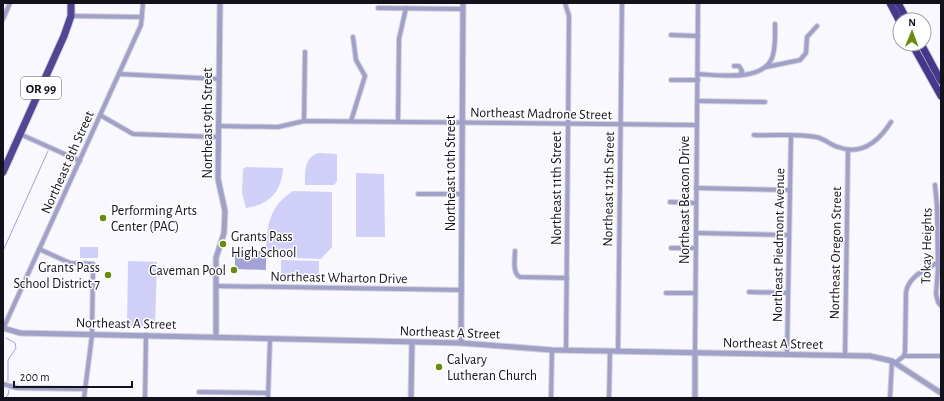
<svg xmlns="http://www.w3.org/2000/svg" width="944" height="401" font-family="'Alegreya Sans',sans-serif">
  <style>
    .green { fill: #cfcff7 }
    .water { fill: #a3a2d4 }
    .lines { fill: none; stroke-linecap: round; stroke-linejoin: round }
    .stream { stroke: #a3a2d4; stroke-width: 1 }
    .minor-casing { stroke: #d3d3da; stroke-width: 6 }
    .tertiary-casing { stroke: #d3d3da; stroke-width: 7 }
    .trunk-casing { stroke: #d3d3da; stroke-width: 9 }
    .motorway-casing { stroke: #d3d3da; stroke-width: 9 }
    .minor { stroke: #a1a0c9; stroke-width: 4 }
    .tertiary { stroke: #a1a0c9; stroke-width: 5 }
    .trunk { stroke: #504693; stroke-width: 7 }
    .motorway { stroke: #44388a; stroke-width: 7 }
    .poi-dot { fill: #698b0f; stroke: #fff; stroke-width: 1.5 }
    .labels { text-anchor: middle; stroke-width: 3; stroke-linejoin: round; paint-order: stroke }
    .shield { fill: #fff; stroke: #5a5960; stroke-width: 1 }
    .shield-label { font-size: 13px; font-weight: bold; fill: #13121c }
    .street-label { font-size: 14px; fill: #13121c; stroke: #fff }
    .poi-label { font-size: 14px; fill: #13121c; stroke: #fff; text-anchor: start }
  </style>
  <rect width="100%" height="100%" fill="#f8f8fe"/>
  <!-- green -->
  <g class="green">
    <path d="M318 153 337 154V181L334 185H305C305 172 304 158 318 153Z"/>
    <path d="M246 167 283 168C282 191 269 205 246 208L242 193 243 169Z"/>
    <polygon points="356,173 384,174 385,237 356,237"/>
    <path d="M293 191 332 192V247L321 259 266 257C267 228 267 208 293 191Z"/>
    <rect x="80" y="247" width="18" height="11"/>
    <polygon points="281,260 319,261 319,282 281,281"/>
    <polygon points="128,261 157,262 155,327 127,327"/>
  </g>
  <!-- water -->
  <polygon class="water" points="235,251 266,251 266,270 235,269"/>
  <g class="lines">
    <!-- stream -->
    <g class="stream">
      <polyline points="3,251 48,151"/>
      <polyline points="6,338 15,343 16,348 8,360 8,381"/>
      <polyline points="5,398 8,395 9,390"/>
    </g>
    <defs>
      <g id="minor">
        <polyline points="565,3 569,16 566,350"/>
        <polyline points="378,8 463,9"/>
        <polyline points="71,16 142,17"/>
        <polyline points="3,19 10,3"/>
        <polyline points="671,35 698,36"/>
        <polyline points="734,66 739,66 742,71 740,75"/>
        <polyline points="766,67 800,60 806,53 807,37 817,26"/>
        <polyline points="119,74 219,79"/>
        <path d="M698 74C719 75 762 82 772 58 776 48 775 35 775 24"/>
        <polyline points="671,80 698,80"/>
        <polyline points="699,101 765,102"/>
        <polyline points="100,115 133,134 218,137"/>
        <polyline points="304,121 305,52"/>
        <polyline points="351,121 365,76 356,60 353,37"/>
        <polyline points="398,121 399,39 406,8"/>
        <polyline points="218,126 278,127 304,121 696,125"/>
        <polyline points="20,134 80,161"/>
        <path d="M754 135C774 136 796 133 816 137 824 138 830 145 838 147 862 156 879 141 891 122"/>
        <polyline points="935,185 937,206 938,268 936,294 938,302 941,306"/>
        <polyline points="696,188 790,190"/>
        <polyline points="418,194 462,194"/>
        <polyline points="670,202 696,203"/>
        <polyline points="696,233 789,235"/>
        <polyline points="671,248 696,248"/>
        <polyline points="39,249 70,263 93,264 92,335 84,398"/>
        <path d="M515 251C515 259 512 273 520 277L567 278"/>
        <polyline points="216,286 462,290"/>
        <polyline points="749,292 788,293"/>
        <polyline points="666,293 695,293"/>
        <polyline points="3,329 141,25 143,3"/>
        <polyline points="618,351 622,3"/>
        <polyline points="695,353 698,3"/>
        <polyline points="787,355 791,136"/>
        <polyline points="845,356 848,150"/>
        <polyline points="904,356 941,356"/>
        <path d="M895 363 904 356 905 352 906 292C909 276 925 270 937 263"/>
        <polyline points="3,384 17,388 85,389"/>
        <polyline points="199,392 268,393"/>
        <polyline points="145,398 146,335"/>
        <polyline points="268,398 270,339"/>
        <polyline points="551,398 552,350"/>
        <polyline points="609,398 610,351"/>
        <polyline points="890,398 892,361"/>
      </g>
      <g id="tertiary">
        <polyline points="3,328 20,333 461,343 552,350 870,356 892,361 941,393"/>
        <polyline points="216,337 216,258 224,233 225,211 218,179 220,3"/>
        <polyline points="461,343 463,3"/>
        <polyline points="411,398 412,342"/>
        <polyline points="695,398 695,353"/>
      </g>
      <polyline id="trunk" points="3,172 64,36 71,16 71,3"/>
      <g id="motorway">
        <polyline points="890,3 900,22"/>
        <polyline points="898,3 907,20"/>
        <polyline points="912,44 941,96"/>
        <polyline points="921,44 941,81"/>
      </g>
    </defs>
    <!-- minor casing -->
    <use href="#minor" class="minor-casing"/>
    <!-- tertiary casing -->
    <use href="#tertiary" class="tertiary-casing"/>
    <!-- trunk casing -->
    <use href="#trunk" class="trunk-casing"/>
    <!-- motorway casing -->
    <use href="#motorway" class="motorway-casing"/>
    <!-- minor -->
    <use href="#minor" class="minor"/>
    <!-- tertiary -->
    <use href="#tertiary" class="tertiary"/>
    <!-- trunk -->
    <use href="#trunk" class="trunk"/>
    <!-- motorway -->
    <use href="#motorway" class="motorway"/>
  </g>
  <!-- markers -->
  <g class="poi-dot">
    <circle cx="103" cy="218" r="4"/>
    <circle cx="223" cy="244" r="4"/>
    <circle cx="234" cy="270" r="4"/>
    <circle cx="108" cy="275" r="4"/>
    <circle cx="439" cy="367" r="4"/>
  </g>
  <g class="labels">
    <!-- shield labels -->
    <rect class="shield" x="21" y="77" width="40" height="22" rx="3"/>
    <g class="shield-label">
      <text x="41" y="93">OR 99</text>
    </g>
    <!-- street labels -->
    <g class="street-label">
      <text transform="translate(541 113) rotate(1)" y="5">Northeast Madrone Street</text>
      <text transform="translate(207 123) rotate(-90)" y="5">Northeast 9th Street</text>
      <text transform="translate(67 162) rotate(-66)" y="5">Northeast 8th Street</text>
      <text transform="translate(450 173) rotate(-90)" y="5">Northeast 10th Street</text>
      <text transform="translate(556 188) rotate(-90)" y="5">Northeast 11th Street</text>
      <text transform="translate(608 189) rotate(-89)" y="5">Northeast 12th Street</text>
      <text transform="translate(684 200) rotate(-90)" y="5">Northeast Beacon Drive</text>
      <text transform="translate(778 245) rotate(-89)" y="5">Northeast Piedmont Avenue</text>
      <text transform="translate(926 246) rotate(-89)" y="5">Tokay Heights</text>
      <text transform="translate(835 253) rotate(-89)" y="5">Northeast Oregon Street</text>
      <text transform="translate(339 277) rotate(1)" y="5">Northeast Wharton Drive</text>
      <text transform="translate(126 323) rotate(1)" y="5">Northeast A Street</text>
      <text transform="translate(450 332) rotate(2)" y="5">Northeast A Street</text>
      <text transform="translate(773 343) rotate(1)" y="5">Northeast A Street</text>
    </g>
    <!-- poi labels -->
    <g class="poi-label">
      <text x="111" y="215">Performing Arts<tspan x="111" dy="16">Center (PAC)</tspan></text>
      <text x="231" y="241">Grants Pass<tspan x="231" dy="16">High School</tspan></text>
      <text x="100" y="272" text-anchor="end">Grants Pass<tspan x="100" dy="16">School District 7</tspan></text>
      <text x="226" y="275" text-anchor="end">Caveman Pool</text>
      <text x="447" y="364">Calvary<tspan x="447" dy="16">Lutheran Church</tspan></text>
    </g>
  </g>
  <!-- border -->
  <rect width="944" height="401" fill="none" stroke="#13121c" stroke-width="8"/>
  <!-- north arrow -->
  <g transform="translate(912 32) rotate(1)"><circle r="19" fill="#ffffff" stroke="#a1a0a4"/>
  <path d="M0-3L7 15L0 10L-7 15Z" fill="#698b0f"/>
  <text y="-6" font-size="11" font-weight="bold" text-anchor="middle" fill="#13121c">N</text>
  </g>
  <!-- scale -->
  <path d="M14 381v6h118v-6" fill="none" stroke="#13121c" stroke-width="2"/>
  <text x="20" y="381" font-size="12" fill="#13121c" stroke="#ffffff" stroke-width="3" paint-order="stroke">200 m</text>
</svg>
